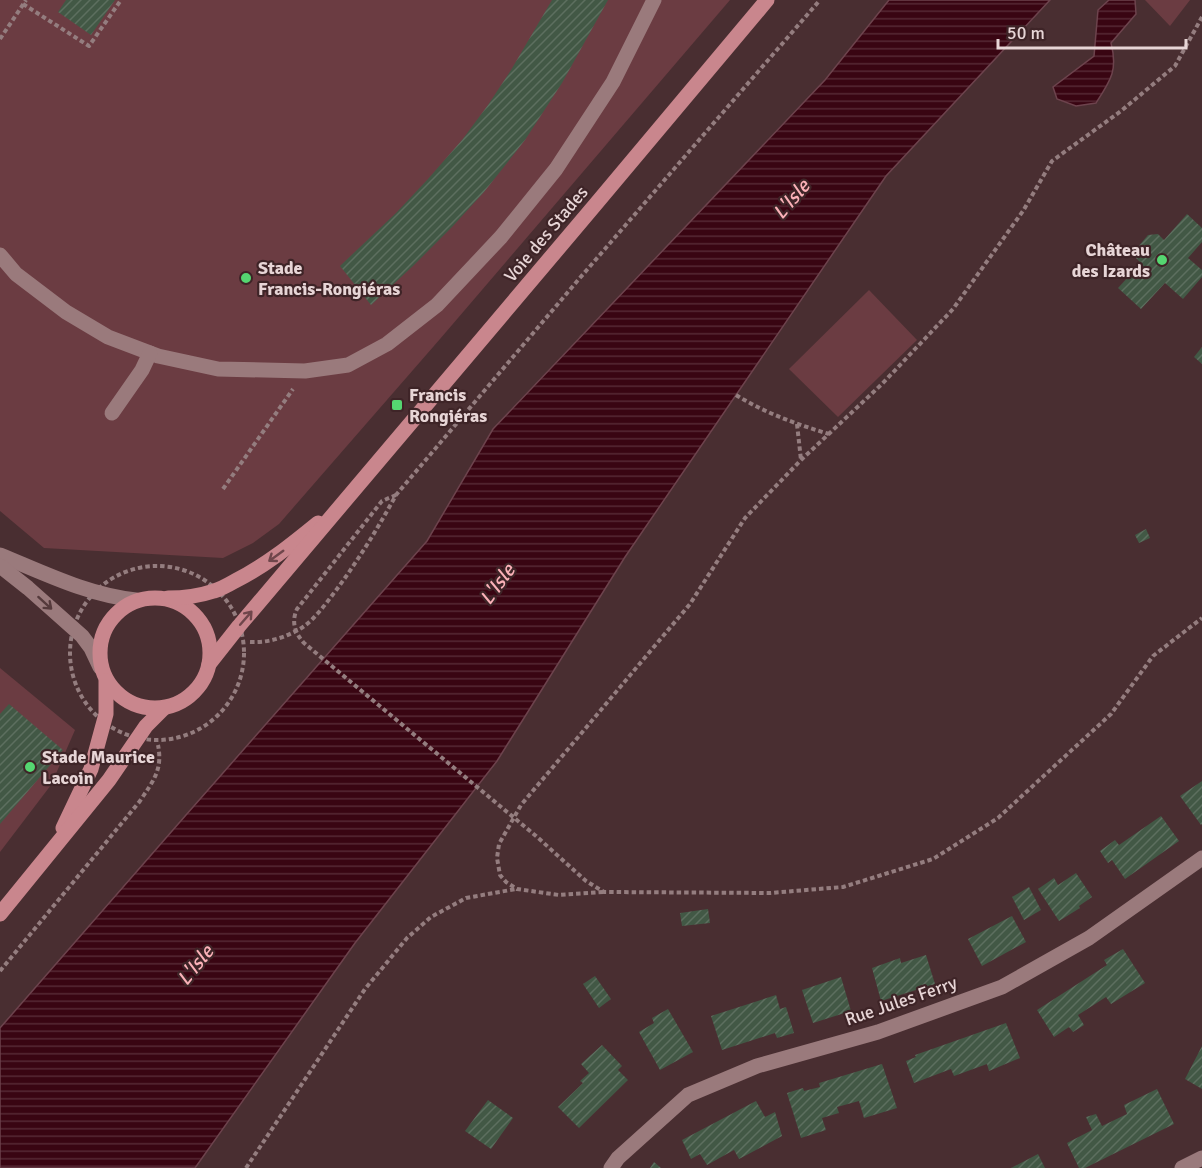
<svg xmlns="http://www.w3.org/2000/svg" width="1202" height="1168" font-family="Signika,sans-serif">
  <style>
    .green { fill: #6b3c42 }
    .water { fill: url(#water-rules); stroke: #6d434d; stroke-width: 1.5 }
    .building { fill: url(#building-hatch) }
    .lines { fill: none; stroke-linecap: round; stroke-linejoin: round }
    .path { stroke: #947d7f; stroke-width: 4; stroke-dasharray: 4.5 3; stroke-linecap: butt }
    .minor { stroke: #9a7a7c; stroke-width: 15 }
    .major { stroke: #c9868d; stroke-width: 15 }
    .oneway { stroke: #6f464b }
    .oneway2 { stroke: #553a3c }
    .poi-dot { fill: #55d671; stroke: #3e2427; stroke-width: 2 }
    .labels { text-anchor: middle; stroke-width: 4.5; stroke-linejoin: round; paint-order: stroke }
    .street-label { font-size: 18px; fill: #e7d5d6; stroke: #3e2427 }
    .poi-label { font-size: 18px; font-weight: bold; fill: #e7d5d6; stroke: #3e2427; text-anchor: start }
    .water-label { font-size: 20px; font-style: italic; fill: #fbb1b8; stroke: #3e2427 }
  </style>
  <defs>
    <pattern id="water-rules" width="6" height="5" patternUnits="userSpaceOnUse" patternTransform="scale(1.5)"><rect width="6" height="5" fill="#390512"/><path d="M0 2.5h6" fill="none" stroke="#562934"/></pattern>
    <pattern id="building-hatch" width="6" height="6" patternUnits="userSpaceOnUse" patternTransform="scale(1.5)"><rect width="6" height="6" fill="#425845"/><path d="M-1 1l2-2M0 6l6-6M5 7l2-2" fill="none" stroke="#5d6f5f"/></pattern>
  </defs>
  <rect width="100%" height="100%" fill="#492e31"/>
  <!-- green -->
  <g class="green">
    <polygon points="0,0 730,0 440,339 279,524 253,543 223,558 44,548 0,511"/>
    <polygon points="1145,0 1190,0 1170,26"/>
    <polygon points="869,290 917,340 838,417 789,369"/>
    <polygon points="0,668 75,730 51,785 0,852"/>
  </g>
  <!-- water -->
  <g class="water">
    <polygon points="889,0 1050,0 886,176 625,557 497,761 355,943 195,1168 0,1168 0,1028 186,815 427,541 493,429 825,80"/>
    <path d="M1109 0H1135L1136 14 1111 43C1118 70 1111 80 1096 103L1076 106 1057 99 1053 87 1094 56 1098 10Z"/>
  </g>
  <!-- building -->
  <g class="building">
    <polygon points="66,0 115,0 91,35 58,12"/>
    <polygon points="552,0 608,0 562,83 525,140 507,163 484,192 453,226 413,266 371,305 340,266 396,213 428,179 462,140 488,105 511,70"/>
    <polygon points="1187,214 1202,228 1202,242 1188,258 1202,270 1202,277 1183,299 1165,283 1141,309 1118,288 1141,263 1136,258 1137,248 1148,235 1158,234 1164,240"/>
    <polygon points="1202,347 1202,364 1194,357"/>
    <polygon points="1146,529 1150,538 1139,543 1135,535"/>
    <polygon points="9,704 63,750 0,824 0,714"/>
    <polygon points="1202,781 1202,824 1201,825 1180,796"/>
    <polygon points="1161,816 1179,841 1125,879 1112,860 1108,863 1100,851 1115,840 1119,845"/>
    <polygon points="1076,873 1092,897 1079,906 1080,908 1059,921 1038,889 1054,878 1058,885"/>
    <polygon points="1029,887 1041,910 1024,920 1012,897"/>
    <polygon points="708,909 710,923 682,926 680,913"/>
    <polygon points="1012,916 1026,942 982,966 968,939"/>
    <polygon points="1123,949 1145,983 1111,1004 1106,997 1078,1015 1084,1025 1073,1032 1069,1027 1054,1037 1037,1010 1107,965 1104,960"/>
    <polygon points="926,955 935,984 881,1001 872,968 900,958 901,963"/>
    <polygon points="595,976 611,999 599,1008 583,984"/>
    <polygon points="841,977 851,1011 813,1023 802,990"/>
    <polygon points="776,995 780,1009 786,1007 794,1033 777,1038 775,1033 722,1050 711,1016"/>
    <polygon points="668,1009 693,1052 660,1070 639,1032 654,1023 652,1018"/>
    <polygon points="1006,1023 1020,1058 989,1071 987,1064 954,1076 951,1069 914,1083 906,1061 916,1057 915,1055"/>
    <polygon points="602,1045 622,1066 618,1070 628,1080 579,1128 558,1107 583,1083 580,1081 589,1073 581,1064"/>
    <polygon points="1202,1046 1202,1089 1185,1079"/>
    <polygon points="882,1064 897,1108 864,1118 859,1101 837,1107 839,1113 822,1118 826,1130 801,1138 787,1093 803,1088 804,1091 820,1087 819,1083"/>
    <polygon points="1157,1089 1174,1124 1085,1168 1079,1168 1067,1143 1092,1130 1086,1117 1096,1114 1102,1126 1127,1114 1124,1105"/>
    <polygon points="488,1100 513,1118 491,1149 465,1131"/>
    <polygon points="756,1101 765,1117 775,1112 782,1136 739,1159 734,1150 707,1165 700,1154 691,1159 682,1140"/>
    <polygon points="1038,1154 1045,1168 1011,1168"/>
    <polygon points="654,1162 661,1168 650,1168"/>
  </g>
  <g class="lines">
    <!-- path -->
    <g class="path">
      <polyline points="23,4 89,46 121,0"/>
      <polyline points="0,39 26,0"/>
      <path d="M736 395C765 413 796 424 829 434"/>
      <polyline points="797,424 801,460"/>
      <polyline points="223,489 293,389"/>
      <path d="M396 495 382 501 297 609C291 622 295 633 304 643L536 836 586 881 604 892 770 893 843 887 933 859 998 818 1111 714 1153 656 1202 618"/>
      <circle cx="157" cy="653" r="87"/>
      <path d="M250 642C269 643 287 637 303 627 316 618 327 602 337 589 359 559 378 528 396 495L579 279 820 0"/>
      <polyline points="603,892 559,895 517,889 506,882 500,875 497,858 499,844 521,805 690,604 745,518 801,460 882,384 953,309 1023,211 1052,161 1121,111 1175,66 1202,17"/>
      <path d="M0 971 140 801C153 781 163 770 158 745"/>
      <polyline points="246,1168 365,989 407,938 431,917 466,898 516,889"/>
    </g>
    <!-- minor -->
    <g class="minor">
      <polyline points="0,255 16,274 66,312 108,337 158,356 218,369 305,371 348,365 387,344 437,305 501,237 556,169 613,82 654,0"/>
      <polyline points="112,413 142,370 150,353"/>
      <path d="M0 555C44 573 88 595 136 600"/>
      <polyline points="0,566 28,588 82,636 91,648 100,667"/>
      <polyline points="611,1168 618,1158 688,1095 757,1066 878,1032 1002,987 1089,938 1202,858"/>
      <polyline points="1182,1168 1202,1158"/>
    </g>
    <!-- major -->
    <g class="major">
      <circle cx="155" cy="653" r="55"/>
      <path d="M168 598C184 598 199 596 214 591 221 589 228 585 235 581 265 566 291 545 318 523"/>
      <polyline points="209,664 239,626 595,205 767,0"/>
      <polyline points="63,828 91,769 106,714 106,681"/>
      <polyline points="0,914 109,780 146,726 164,708"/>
    </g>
  </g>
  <!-- one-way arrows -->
  <defs><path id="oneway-shaft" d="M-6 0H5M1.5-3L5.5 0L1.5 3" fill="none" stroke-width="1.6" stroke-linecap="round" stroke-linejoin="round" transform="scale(1.5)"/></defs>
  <g class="oneway">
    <use href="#oneway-shaft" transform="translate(276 556) rotate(144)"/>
    <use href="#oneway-shaft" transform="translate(246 618) rotate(-49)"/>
  </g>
  <use class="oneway2" href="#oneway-shaft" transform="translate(45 603) rotate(42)"/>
  <!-- markers -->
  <g class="poi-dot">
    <circle cx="1162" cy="260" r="6"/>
    <circle cx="246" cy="278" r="6"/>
    <rect x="391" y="399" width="12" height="12" rx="3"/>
    <circle cx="30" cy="767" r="6"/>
  </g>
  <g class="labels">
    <!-- street labels -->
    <g class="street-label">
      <text transform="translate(546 234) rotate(-50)" y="6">Voie des Stades</text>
      <text transform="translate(901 1001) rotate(-19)" y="6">Rue Jules Ferry</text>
    </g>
    <!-- poi labels -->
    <g class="poi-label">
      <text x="1150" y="256" text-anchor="end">Château<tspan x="1150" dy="21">des Izards</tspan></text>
      <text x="258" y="274">Stade<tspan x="258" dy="21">Francis-Rongiéras</tspan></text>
      <text x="409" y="401">Francis<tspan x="409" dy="21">Rongiéras</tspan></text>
      <text x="42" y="763">Stade Maurice<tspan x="42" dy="21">Lacoin</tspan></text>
    </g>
    <!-- water labels -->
    <g class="water-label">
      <text transform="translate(791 199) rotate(-49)" y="7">L'Isle</text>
      <text transform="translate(497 584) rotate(-54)" y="7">L'Isle</text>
      <text transform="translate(195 965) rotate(-51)" y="7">L'Isle</text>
    </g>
  </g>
  <!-- scale -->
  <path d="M998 39v9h188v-9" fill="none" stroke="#e7d5d6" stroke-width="3"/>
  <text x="1007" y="39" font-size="18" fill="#e7d5d6" stroke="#3e2427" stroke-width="4.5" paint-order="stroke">50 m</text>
</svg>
